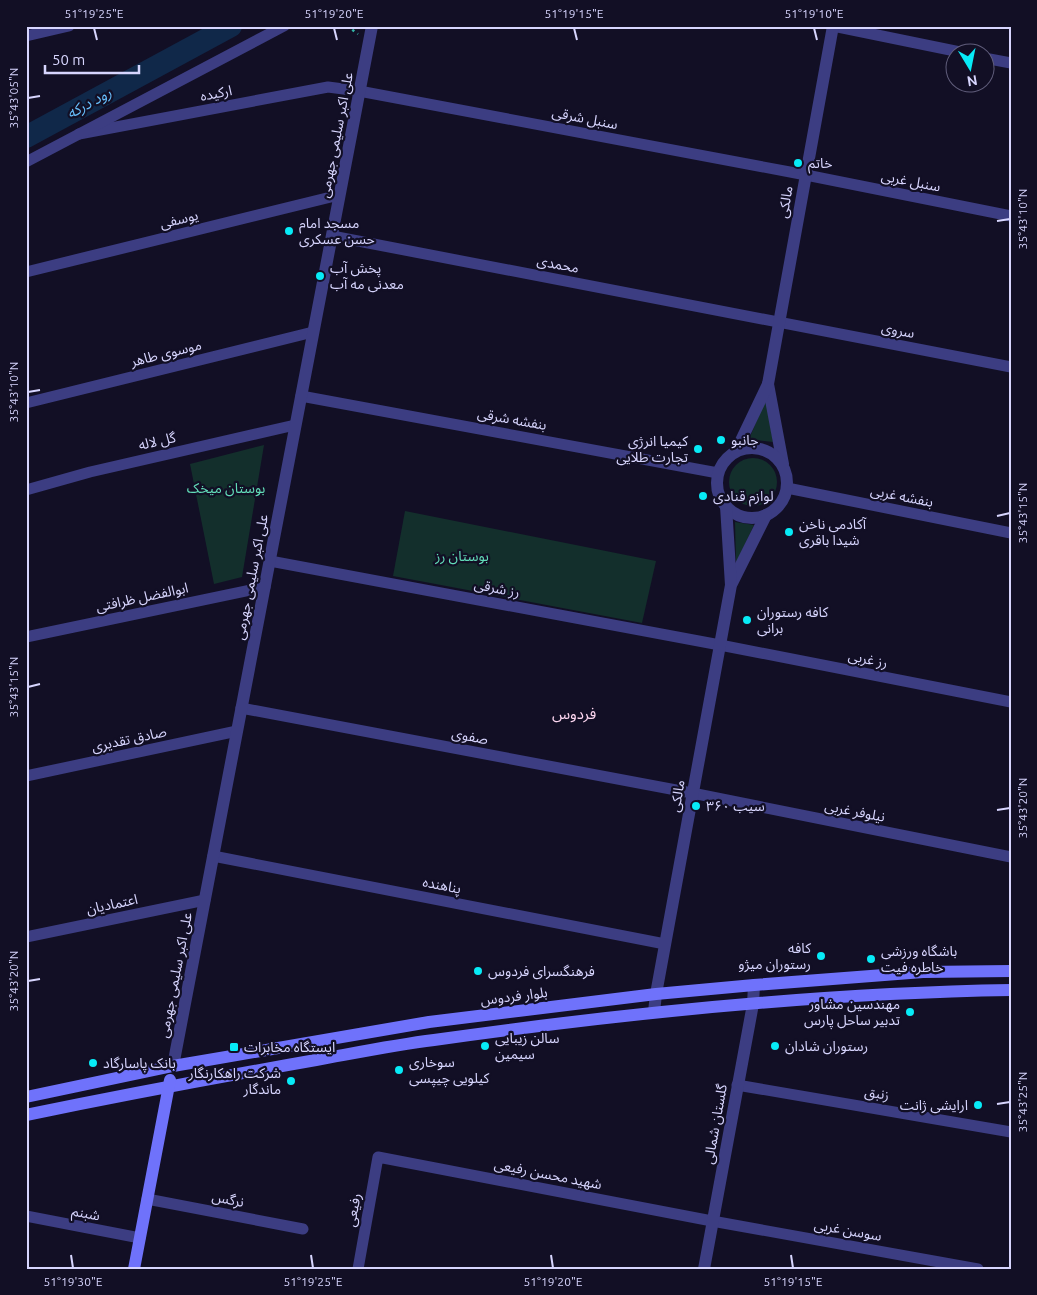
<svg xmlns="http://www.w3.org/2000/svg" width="1037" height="1295" font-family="Ubuntu,'Noto Sans Arabic',sans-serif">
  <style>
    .green { fill: #132f2c }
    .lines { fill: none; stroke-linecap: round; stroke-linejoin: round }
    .river { stroke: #102849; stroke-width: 22 }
    .path { stroke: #33b3a5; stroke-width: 2.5; stroke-dasharray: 2.5 4; stroke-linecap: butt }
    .minor { stroke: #3c3d82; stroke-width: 11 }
    .tertiary { stroke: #3c3d82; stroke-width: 12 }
    .secondary { stroke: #6f72fb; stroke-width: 12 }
    .ticks { fill: none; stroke: #d7d5fe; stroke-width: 2 }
    .poi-dot { fill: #07ebf7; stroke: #120f25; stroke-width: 2 }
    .labels { text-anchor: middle; stroke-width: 4.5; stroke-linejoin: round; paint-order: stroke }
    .street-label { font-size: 14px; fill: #d7d5fe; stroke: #120f25 }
    .poi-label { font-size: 14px; fill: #d7d5fe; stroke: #120f25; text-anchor: start }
    .park-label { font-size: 14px; fill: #62dcb8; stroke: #120f25 }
    .water-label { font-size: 15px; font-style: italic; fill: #66bdfa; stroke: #120f25 }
    .neighbourhood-label { font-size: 15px; fill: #fed7f1; stroke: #120f25 }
    .neatline { fill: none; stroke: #d7d5fe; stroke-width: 2 }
    .ticks-label { font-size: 12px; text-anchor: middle; fill: #d7d5fe }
  </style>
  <rect width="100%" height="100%" fill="#120f25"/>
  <!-- green -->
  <g class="green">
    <polygon points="766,399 773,442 749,439"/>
    <polygon points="264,445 242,577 214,584 190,464"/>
    <circle cx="753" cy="482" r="24"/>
    <polygon points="405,511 656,561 642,623 393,576"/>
    <polygon points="735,522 754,525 736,563"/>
  </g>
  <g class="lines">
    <!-- river -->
    <polyline class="river" points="26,137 231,26"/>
    <!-- path -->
    <polyline class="path" points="347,26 358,34"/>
    <!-- minor -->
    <g class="minor">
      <polyline points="833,26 960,52"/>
      <polyline points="26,36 69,26"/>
      <polyline points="984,58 1011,63"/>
      <polyline points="79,134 328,87 359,91 806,175 1011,216"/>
      <polyline points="26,162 284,26"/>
      <polyline points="332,236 1011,367"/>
      <polyline points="26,272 339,195"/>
      <polyline points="301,396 718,473"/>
      <polyline points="26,403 313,332"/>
      <polyline points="787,488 1011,533"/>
      <polyline points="26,490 90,472 295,425"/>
      <polyline points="270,561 720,645 1011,702"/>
      <polyline points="26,637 265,587"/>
      <polyline points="241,708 692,793 1011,857"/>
      <polyline points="26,776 237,731"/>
      <polyline points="213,856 665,944"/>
      <polyline points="26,937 205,900"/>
      <polyline points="737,1085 1011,1132"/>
      <polyline points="147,1199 303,1229"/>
      <polyline points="26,1216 140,1238"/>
      <polyline points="358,1269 378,1157 712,1221 978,1269"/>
    </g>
    <!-- tertiary -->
    <g class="tertiary">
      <polyline points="768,384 783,464"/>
      <circle cx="752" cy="483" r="35"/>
      <polyline points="736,451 768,384 833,26"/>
      <polyline points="732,583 766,515"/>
      <polyline points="654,1012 656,994 731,585 726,506"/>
      <polyline points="173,1066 372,26"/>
      <polyline points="704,1269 753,1004 754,985"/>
    </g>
    <!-- secondary -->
    <g class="secondary">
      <polyline points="26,1097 173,1066 429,1022 656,994 754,985 923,972 1011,971"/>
      <path d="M26 1115C123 1095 219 1077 316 1060 355 1053 394 1045 434 1040 625 1013 818 993 1011 990"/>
      <polyline points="134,1269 170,1080"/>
    </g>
  </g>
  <!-- ticks -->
  <path class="ticks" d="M94 28 97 40M334 28 337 40M574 28 577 40M814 28 817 40M28 98 40 96M997 221 1010 219M28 392 40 390M997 516 1010 513M28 687 40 684M997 810 1010 808M28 981 40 979M997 1104 1010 1102M71 1255 73 1268M311 1255 313 1268M551 1255 553 1268M791 1255 793 1268"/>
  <!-- markers -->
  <g class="poi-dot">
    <circle cx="798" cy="163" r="5"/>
    <circle cx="289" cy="231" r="5"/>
    <circle cx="320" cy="276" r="5"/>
    <circle cx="721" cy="440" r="5"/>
    <circle cx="698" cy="449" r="5"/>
    <circle cx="703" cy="496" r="5"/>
    <circle cx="789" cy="532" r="5"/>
    <circle cx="747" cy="620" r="5"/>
    <circle cx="696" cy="806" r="5"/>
    <circle cx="821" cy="956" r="5"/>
    <circle cx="871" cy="959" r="5"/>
    <circle cx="478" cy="971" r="5"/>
    <circle cx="910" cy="1012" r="5"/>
    <circle cx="485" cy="1046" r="5"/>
    <circle cx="775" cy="1046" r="5"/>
    <rect x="229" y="1042" width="10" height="10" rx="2.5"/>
    <circle cx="93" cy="1063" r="5"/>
    <circle cx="399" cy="1070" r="5"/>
    <circle cx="291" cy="1081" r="5"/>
    <circle cx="978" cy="1105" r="5"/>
  </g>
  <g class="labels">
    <!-- street labels -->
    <g class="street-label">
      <text transform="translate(216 93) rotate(-11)" y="5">ارکیده</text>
      <text transform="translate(585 118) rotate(11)" y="5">سنبل شرقی</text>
      <text transform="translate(336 135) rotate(-79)" y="5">علی اکبر سلیمی جهرمی</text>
      <text transform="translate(911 181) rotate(11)" y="5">سنبل غربی</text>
      <text transform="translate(785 202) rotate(-80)" y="5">مالکی</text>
      <text transform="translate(179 219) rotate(-14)" y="5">یوسفی</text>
      <text transform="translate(558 264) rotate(11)" y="5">محمدی</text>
      <text transform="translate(898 330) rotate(11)" y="5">سروی</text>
      <text transform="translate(166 353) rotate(-14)" y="5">موسوی طاهر</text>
      <text transform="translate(512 419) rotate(10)" y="5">بنفشه شرقی</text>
      <text transform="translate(157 441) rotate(-13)" y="5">گل لاله</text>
      <text transform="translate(902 496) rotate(11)" y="5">بنفشه غربی</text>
      <text transform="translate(251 577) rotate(-79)" y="5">علی اکبر سلیمی جهرمی</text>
      <text transform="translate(497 588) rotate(11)" y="5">رز شرقی</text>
      <text transform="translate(142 597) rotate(-12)" y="5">ابوالفضل ظرافتی</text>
      <text transform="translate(868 659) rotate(11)" y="5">رز غربی</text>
      <text transform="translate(470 736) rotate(11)" y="5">صفوی</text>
      <text transform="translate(129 739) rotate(-12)" y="5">صادق تقدیری</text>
      <text transform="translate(677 796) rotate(-80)" y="5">مالکی</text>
      <text transform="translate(855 811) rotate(11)" y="5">نیلوفر غربی</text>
      <text transform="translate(442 885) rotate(11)" y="5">پناهنده</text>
      <text transform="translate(112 904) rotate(-12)" y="5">اعتمادیان</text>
      <text transform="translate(175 975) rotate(-79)" y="5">علی اکبر سلیمی جهرمی</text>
      <text transform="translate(514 996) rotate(-7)" y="5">بلوار فردوس</text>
      <text transform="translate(877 1093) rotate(10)" y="5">زنبق</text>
      <text transform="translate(715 1124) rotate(-80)" y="5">گلستان شمالی</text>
      <text transform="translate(548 1174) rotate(11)" y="5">شهید محسن رفیعی</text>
      <text transform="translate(228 1199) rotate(11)" y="5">نرگس</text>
      <text transform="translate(353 1210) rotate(-80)" y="5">رفیعی</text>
      <text transform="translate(86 1213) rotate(11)" y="5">شبنم</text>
      <text transform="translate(848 1230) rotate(10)" y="5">سوسن غربی</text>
    </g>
    <!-- poi labels -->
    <g class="poi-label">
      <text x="808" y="168">خاتم</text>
      <text x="299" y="228">مسجد امام<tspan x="299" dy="16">حسن عسکری</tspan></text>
      <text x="330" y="273">پخش آب<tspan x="330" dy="16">معدنی مه آب</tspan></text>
      <text x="731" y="445">جانبو</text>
      <text x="688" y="446" text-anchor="end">کیمیا انرژی<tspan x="688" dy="16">تجارت طلایی</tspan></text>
      <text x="713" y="501">لوازم قنادی</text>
      <text x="799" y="529">آکادمی ناخن<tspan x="799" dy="16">شیدا باقری</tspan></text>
      <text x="757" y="617">كافه رستوران<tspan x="757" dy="16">برانى</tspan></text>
      <text x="706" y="811">سیب ۳۶۰</text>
      <text x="811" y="953" text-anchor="end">کافه<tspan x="811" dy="16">رستوران ميژو</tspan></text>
      <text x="881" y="956">باشگاه ورزشی<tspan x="881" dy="16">خاطره فیت</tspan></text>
      <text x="488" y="976">فرهنگسرای فردوس</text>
      <text x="900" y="1009" text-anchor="end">مهندسین مشاور<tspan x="900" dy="16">تدبیر ساحل پارس</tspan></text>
      <text x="495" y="1043">سالن زیبایی<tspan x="495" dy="16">سیمین</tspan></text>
      <text x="785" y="1051">رستوران شادان</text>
      <text x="244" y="1052">ایستگاه مخابرات</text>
      <text x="409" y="1067">سوخاری<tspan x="409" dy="16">كيلويی چيپسی</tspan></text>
      <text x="103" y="1068">بانک پاسارگاد</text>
      <text x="281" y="1078" text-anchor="end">شرکت راهکارنگار<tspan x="281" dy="16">ماندگار</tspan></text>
      <text x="968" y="1110" text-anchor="end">ارایشی ژانت</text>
    </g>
    <!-- park labels -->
    <g class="park-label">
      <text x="226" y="493">بوستان میخک</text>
      <text x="462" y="561">بوستان رز</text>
    </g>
    <!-- water labels -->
    <g class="water-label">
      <text transform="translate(89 103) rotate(-29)" y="5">رود درکه</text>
    </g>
    <!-- neighbourhood labels -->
    <g class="neighbourhood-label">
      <text x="574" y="719">فردوس</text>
    </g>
  </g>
  <!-- border -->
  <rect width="1037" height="1295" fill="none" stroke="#120f25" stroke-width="55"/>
  <!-- north arrow -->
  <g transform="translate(970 68) rotate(170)"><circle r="24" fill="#120f25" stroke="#615e7c"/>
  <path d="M0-4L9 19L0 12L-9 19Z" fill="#07ebf7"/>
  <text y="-8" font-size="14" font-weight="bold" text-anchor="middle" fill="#d7d5fe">N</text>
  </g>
  <!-- scale -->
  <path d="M45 65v8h94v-8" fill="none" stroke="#d7d5fe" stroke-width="2.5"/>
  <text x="52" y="65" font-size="15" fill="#d7d5fe" stroke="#120f25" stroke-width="4" paint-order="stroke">50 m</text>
  <rect x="28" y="28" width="982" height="1240" class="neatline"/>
  <g class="ticks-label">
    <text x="94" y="18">51°19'25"E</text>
    <text x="334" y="18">51°19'20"E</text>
    <text x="574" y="18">51°19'15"E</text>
    <text x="814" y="18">51°19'10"E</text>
    <text transform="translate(14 98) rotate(-90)" y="4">35°43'05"N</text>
    <text transform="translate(1023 219) rotate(-90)" y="4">35°43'10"N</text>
    <text transform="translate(14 392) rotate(-90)" y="4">35°43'10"N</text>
    <text transform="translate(1023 513) rotate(-90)" y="4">35°43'15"N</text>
    <text transform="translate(14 687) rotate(-90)" y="4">35°43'15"N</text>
    <text transform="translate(1023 808) rotate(-90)" y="4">35°43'20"N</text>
    <text transform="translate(14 981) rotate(-90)" y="4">35°43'20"N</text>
    <text transform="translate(1023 1102) rotate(-90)" y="4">35°43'25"N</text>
    <text x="73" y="1286">51°19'30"E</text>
    <text x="313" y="1286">51°19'25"E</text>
    <text x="553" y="1286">51°19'20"E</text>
    <text x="793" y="1286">51°19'15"E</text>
  </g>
</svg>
